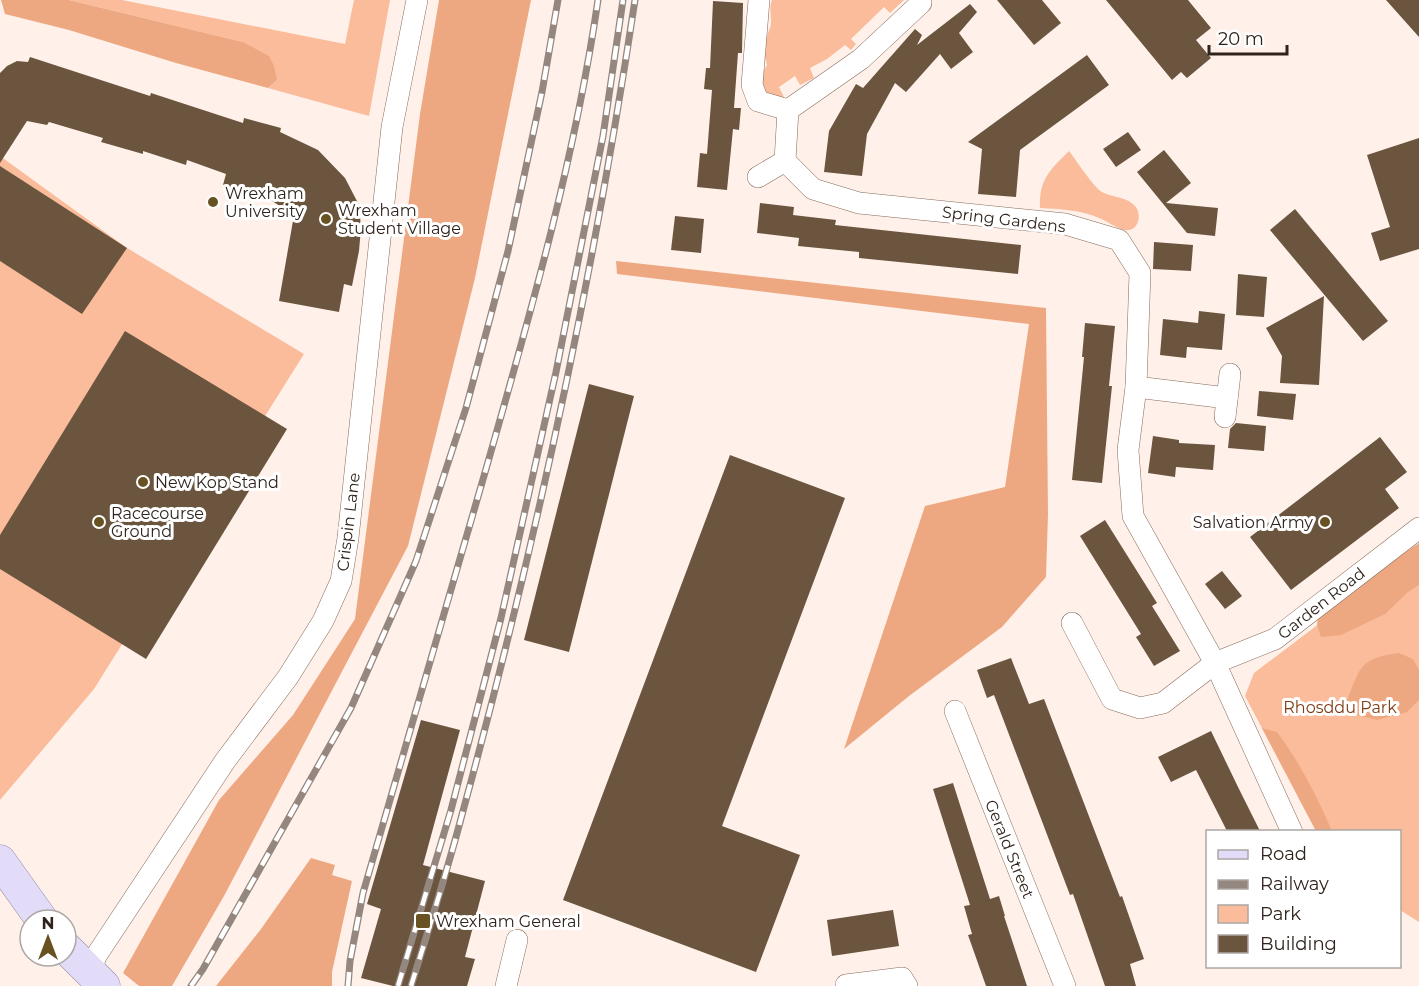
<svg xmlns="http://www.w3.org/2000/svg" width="1419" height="986" font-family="Montserrat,sans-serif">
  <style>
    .green { fill: #fabc9a }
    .forest { fill: #eea881 }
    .building { fill: #6b553f }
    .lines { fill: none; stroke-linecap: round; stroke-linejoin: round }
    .street-casing { stroke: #886b5b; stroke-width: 22 }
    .primary-casing { stroke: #988ca8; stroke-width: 33 }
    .street { stroke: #fff; stroke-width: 21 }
    .primary { stroke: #e3dcf8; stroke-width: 32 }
    .rail-casing { stroke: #948780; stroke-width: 7 }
    .rail { stroke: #fff; stroke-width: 4.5; stroke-dasharray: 14; stroke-linecap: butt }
    .poi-dot { fill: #695221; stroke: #fff; stroke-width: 2 }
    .labels { text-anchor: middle; stroke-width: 6; stroke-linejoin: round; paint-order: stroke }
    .poi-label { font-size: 16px; fill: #2f231c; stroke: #fff; text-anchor: start }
    .street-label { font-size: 16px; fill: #2f231c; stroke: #fff }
    .park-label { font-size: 16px; fill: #7d3d13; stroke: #fff }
  </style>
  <rect width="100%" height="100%" fill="#fff1ea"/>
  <!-- green -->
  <g class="green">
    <polygon points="69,0 122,0 345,44 354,0 390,0 369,116 268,88 277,80 243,42"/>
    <path d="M772 0H904L890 13 884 7 851 39 856 44 851 50 845 45 827 59 810 68 814 78 800 85 795 76 779 87 784 97 781 102 761 91V76L767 65C761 43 763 48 770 28 773 20 768 10 772 0Z"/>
    <path d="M1069 151C1078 163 1087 177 1097 188 1106 198 1124 195 1134 205 1143 213 1139 233 1124 230 1116 228 1107 221 1099 218 1081 210 1060 209 1040 208 1039 179 1050 170 1069 151Z"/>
    <polygon points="0,156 127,248 304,354 94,689 0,800"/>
    <polygon points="1419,548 1419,922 1400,910 1400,832 1316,831 1245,696 1254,673"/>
  </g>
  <!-- forest -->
  <g class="forest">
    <polygon points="1,0 69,0 243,42 269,56 274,66 277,80 268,88 176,63 69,30 5,14"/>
    <polygon points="439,0 531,0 475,278 408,546 224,896 172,986 139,986 123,973 219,800 293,715 355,619 420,114"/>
    <polygon points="616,261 1046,308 1048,514 1046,577 1002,627 909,696 844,749 925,506 1005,487 1029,324 617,274"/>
    <polygon points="1419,543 1419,585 1408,592 1385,614 1341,635 1321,637 1317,625 1318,616 1349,590"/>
    <path d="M1399 653 1413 659 1419 670V700L1407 712 1377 720 1353 714 1346 703C1360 668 1359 658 1399 653Z"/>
    <path d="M1262 728 1277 732C1300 763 1317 796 1332 831H1316Z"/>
    <polygon points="311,858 335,865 332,875 352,881 332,972 332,986 216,986 261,929"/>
  </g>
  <!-- building -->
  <g class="building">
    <polygon points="997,0 1042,0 1061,23 1034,45"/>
    <polygon points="1106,0 1188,0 1211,28 1196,40 1211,58 1187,78 1181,72 1172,80"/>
    <polygon points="1386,0 1419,0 1419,37"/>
    <polygon points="713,1 743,3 742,53 738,53 734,108 741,108 739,130 733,129 727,190 697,187 700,153 707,154 712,90 704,89 706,68 710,68"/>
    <polygon points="970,4 977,12 959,33 973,52 951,69 940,54 906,92 895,83 867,134 862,176 824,172 829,131 856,84 863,88 915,29 922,35 917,45"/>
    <polygon points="1087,55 1109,85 1020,150 1016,197 978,194 982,149 968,142"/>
    <polygon points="30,57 150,96 151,93 243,123 244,118 281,128 280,132 318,150 345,178 359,205 361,228 359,251 352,286 344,284 339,312 279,301 294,215 272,201 223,185 226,174 187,160 186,165 143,151 143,154 101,142 103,138 49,122 47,125 27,121 0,163 0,73 7,66 17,61 28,62"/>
    <polygon points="1128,132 1141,150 1116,167 1103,149"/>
    <polygon points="1419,138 1419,249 1380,261 1371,233 1390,227 1367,155"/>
    <polygon points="1164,150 1191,183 1166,203 1218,208 1215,236 1187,233 1137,172"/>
    <polygon points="0,166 127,248 82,314 0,261"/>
    <polygon points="760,203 794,207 793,215 836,220 835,225 1021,245 1018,274 859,258 859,252 798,246 799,238 757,233"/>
    <polygon points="1295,209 1388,321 1363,341 1270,230"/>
    <polygon points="675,216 704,219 701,253 671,250"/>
    <polygon points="1154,242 1193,245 1191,271 1153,269"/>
    <polygon points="1238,274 1267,277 1264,317 1236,315"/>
    <polygon points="1324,296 1319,385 1280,383 1282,356 1266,328"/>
    <polygon points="1199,311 1225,314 1222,350 1187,347 1186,358 1160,355 1163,319 1198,323"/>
    <polygon points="1085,323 1115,326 1109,386 1112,386 1102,483 1072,480 1084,357 1082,357"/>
    <polygon points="125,331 287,429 146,659 0,569 0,535"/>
    <polygon points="589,384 634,396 569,652 524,640"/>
    <polygon points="1259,391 1296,394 1293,420 1257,416"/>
    <polygon points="1236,423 1266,426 1264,451 1228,448 1230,429"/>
    <polygon points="1153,436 1179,440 1179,443 1215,445 1213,470 1176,467 1175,477 1148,473"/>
    <polygon points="1380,437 1407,472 1385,489 1399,508 1291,590 1250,537"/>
    <polygon points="730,455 845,498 722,826 800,855 756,972 563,900"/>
    <polygon points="1105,520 1157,603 1152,606 1180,651 1154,666 1136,637 1141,634 1080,536"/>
    <polygon points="1222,571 1242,596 1225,609 1205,584"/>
    <polygon points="1011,658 1029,704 1044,699 1120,897 1122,896 1144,959 1130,964 1136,986 1105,986 1073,894 1070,895 994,695 987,698 977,670"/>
    <polygon points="421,720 460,730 423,865 485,881 465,957 475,959 467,986 393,986 361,978 381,909 367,904"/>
    <polygon points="1211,731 1238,787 1260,831 1227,831 1196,770 1171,782 1158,757"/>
    <polygon points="953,783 990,899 999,896 1005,916 1004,916 1027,986 986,986 968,935 972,934 964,906 970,905 933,789"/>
    <polygon points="893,910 899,946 832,956 827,920"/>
  </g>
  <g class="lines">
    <defs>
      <g id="street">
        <polyline points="759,0 752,85 758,101 788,110"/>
        <polyline points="921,3 861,59 788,110 785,161 813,189 859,203 1065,224 1119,240 1140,273 1136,387 1128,450 1133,516 1215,663 1275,639 1419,528"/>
        <polyline points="758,177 785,161"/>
        <polyline points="1136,387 1227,398"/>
        <polyline points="1225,417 1230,374"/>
        <polyline points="1072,623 1112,699 1140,708 1163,703 1215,663 1292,832"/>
        <polyline points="955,711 1065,986"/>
        <polyline points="90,974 96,956 225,761 288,677 323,621 341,581 348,538 392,127 417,0"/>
        <polyline points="846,985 902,978 907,986"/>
        <polyline points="506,986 517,940"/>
      </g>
      <g id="primary">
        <polyline points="0,861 42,920"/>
        <polyline points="66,948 104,986"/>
      </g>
    </defs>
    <!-- street casing -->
    <use href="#street" class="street-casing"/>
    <!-- primary casing -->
    <use href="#primary" class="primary-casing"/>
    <!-- street -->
    <use href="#street" class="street"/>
    <!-- primary -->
    <use href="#primary" class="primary"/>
    <defs>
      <g id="rail">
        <polyline points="191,986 203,969 351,708 416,561 466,408 508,251 542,92 558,0"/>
        <path d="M348 986 350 961 363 893C404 752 445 611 486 469 530 315 575 159 598 0"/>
        <polyline points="398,986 451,810 501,618 556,372 603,136 623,0"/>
        <path d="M411 986C429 928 448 869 463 811 536 544 594 273 635 0"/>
      </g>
    </defs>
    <!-- rail casing -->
    <use href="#rail" class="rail-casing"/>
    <!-- rail -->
    <use href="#rail" class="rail"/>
  </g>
  <!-- markers -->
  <g class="poi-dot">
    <circle cx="213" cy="202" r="6"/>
    <circle cx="326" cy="219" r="6"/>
    <circle cx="143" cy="482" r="6"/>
    <circle cx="99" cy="522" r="6"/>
    <circle cx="1325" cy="522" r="6"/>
    <rect x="415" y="913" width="16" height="16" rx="3"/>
  </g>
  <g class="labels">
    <!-- poi labels -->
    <g class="poi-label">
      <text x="225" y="199">Wrexham<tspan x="225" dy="18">University</tspan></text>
      <text x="338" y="216">Wrexham<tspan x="338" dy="18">Student Village</tspan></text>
      <text x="155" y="488">New Kop Stand</text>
      <text x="111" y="519">Racecourse<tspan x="111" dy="18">Ground</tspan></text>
      <text x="1313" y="528" text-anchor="end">Salvation Army</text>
      <text x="436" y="927">Wrexham General</text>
    </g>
    <!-- street labels -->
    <g class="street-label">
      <text transform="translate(1004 219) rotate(7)" y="6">Spring Gardens</text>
      <text transform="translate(348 522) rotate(-83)" y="6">Crispin Lane</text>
      <text transform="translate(1321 603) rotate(-38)" y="6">Garden Road</text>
      <text transform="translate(1010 849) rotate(68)" y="6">Gerald Street</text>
    </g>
    <!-- park labels -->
    <g class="park-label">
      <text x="1340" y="713">Rhosddu Park</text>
    </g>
  </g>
  <!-- legend -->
  <rect x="1206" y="830" width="195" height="138" fill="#ffffff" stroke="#aca7a4" stroke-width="1.5"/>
  <rect x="1218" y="850" width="30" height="9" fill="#e3dcf8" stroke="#aca7a4" stroke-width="1.5"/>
  <text x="1260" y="860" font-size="18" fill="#2f231c">Road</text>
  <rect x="1218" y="880" width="30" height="9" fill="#948780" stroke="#aca7a4" stroke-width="1.5"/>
  <text x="1260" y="890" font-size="18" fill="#2f231c">Railway</text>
  <rect x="1218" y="905" width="30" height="18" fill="#fabc9a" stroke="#aca7a4" stroke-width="1.5"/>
  <text x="1260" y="920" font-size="18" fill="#2f231c">Park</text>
  <rect x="1218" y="935" width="30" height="18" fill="#6b553f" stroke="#aca7a4" stroke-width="1.5"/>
  <text x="1260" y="950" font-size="18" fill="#2f231c">Building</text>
  <!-- north arrow -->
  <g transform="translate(48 938)"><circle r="28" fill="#ffffff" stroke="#aca7a4" stroke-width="1.5"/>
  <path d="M0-4.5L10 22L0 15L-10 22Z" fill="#695221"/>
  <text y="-9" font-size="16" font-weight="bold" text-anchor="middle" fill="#2f231c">N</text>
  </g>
  <!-- scale -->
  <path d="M1209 45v9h78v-9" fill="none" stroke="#2f231c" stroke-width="3"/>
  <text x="1218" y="45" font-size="18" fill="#2f231c" stroke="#ffffff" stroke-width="4.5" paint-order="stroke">20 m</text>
</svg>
